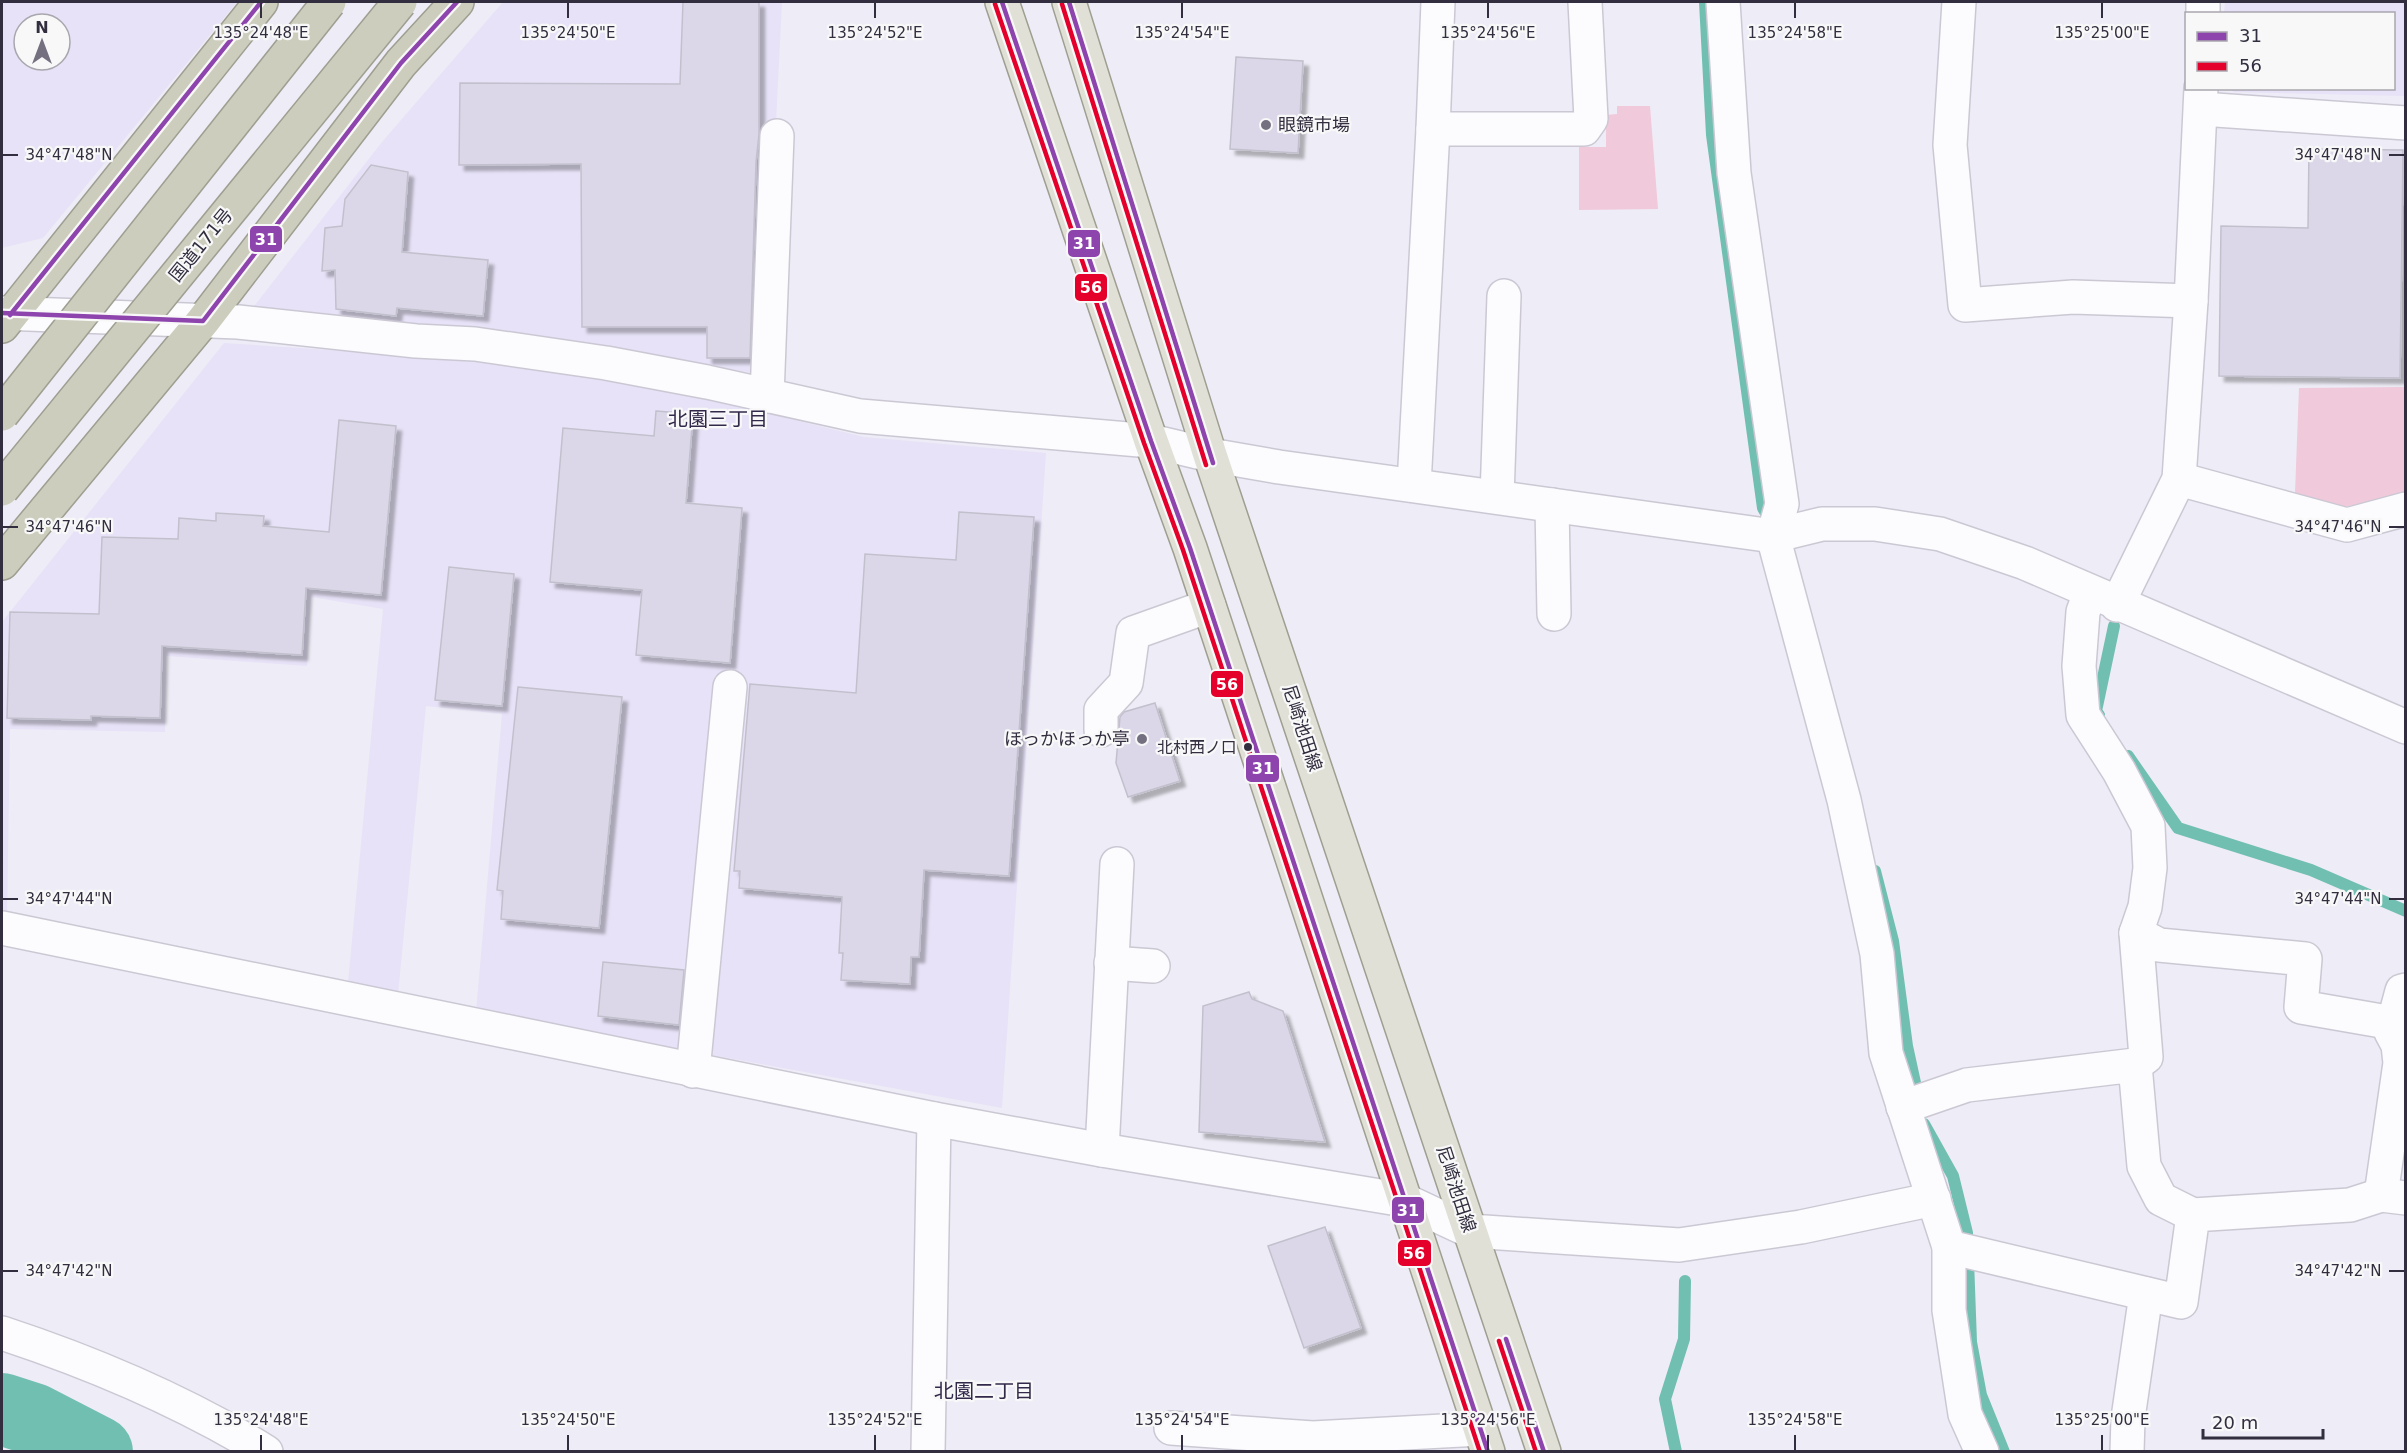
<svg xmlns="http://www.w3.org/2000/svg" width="2407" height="1453" font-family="'DejaVu Sans','Noto Sans JP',sans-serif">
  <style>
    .built { fill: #e7e2f7; fill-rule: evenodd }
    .green { fill: #f0c9db }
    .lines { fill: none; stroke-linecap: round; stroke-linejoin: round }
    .stream { stroke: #70bfb1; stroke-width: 12 }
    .river { stroke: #70bfb1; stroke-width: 72 }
    .building { fill: #dbd7e9; stroke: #c3c0cd; stroke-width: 1.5; filter: url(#shadow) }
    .minor-casing { stroke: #cbc8d4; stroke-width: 36 }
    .major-casing { stroke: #9e9e91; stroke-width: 36 }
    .highway-casing { stroke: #9e9e91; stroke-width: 36 }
    .minor { stroke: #fcfcfe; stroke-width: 33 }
    .major { stroke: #e0e0d7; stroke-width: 33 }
    .highway { stroke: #cccdbd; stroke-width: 33 }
    .highway-bridge-casing { stroke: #9e9e91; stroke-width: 36; stroke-linecap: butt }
    .highway-bridge { stroke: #cccdbd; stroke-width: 33 }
    .bus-1-casing { stroke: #f8f8f8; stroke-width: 9 }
    .bus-2-casing { stroke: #f8f8f8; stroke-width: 9 }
    .bus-1 { stroke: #8e44ad; stroke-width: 4.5 }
    .bus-2 { stroke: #e4002b; stroke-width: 4.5 }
    .ticks { fill: none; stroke: #332e3f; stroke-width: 2 }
    .poi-dot { fill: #74707f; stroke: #f8f8f8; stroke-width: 2 }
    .bus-dot { fill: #332e3f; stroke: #f8f8f8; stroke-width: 2 }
    .labels { text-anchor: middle; stroke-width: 4.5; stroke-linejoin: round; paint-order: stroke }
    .bus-label { font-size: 16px; fill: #332e3f; stroke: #f8f8f8; text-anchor: end }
    .poi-label { font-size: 18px; fill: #332e3f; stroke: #f8f8f8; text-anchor: start }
    .street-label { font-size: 18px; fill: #332e3f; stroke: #f8f8f8 }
    .neighbourhood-label { font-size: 20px; fill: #33294b; stroke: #f8f8f8 }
    .ticks-label { font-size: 15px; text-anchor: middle; fill: #332e3f; stroke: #f8f8f8; stroke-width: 4.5; stroke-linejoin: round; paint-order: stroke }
    .line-badge { stroke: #f8f8f8; stroke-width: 2 }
    .badge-label { font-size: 16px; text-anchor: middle; font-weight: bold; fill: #fff }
  </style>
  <defs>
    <filter id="shadow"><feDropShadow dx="5.5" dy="5.5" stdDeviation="1.5" flood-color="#0004"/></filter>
  </defs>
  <rect width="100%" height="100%" fill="#eeecf6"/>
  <!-- built -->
  <g class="built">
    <path d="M2 2H237L43 238 2 248ZM24 24H60V60H24Z"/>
    <polygon points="503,2 782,2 776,122 765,122 758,374 613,349 248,314 382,142"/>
    <polygon points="2225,2 2405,2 2405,96 2234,92 2230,89 2394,88 2394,14 2224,13"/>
    <polygon points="224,343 467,359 631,380 864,437 1046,453 1002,1108 476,1012 502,714 426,706 398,994 348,983 383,609 311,597 307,666 166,656 165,732 10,729 7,917 2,916 2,622"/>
  </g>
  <!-- green -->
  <g class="green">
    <polygon points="1617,106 1650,106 1658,209 1579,210 1579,147 1606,147 1606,115 1617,114"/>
    <polygon points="2405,387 2405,497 2336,508 2295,493 2299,388"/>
  </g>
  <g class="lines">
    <!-- stream -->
    <g class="stream">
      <polyline points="1705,2 1712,135 1763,508 1771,522"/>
      <polyline points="2099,715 2096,711 2114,626"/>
      <polyline points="2128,756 2178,828 2311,870 2406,911"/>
      <polyline points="1875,871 1893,941 1907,1046 1919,1101"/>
      <polyline points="1924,1124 1953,1176 1967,1233 1971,1342 1981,1395 2004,1452"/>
      <polyline points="1676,1452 1665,1399 1684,1339 1685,1281"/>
    </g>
    <!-- river -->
    <polyline class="river" points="2,1409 33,1419 97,1452"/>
  </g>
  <!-- building -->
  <g class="building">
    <polygon points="683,2 759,2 759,134 756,162 750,358 707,358 707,327 582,327 581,164 459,165 460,83 680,84"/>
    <polygon points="1236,57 1303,61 1298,153 1230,149"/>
    <polygon points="2309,149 2403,150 2400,378 2219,376 2221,226 2308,228"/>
    <polygon points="371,165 408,172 402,252 488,260 483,316 397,308 396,316 336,309 335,270 322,271 325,228 342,226 345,199"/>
    <polygon points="656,411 693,414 686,503 742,508 730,663 636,655 642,590 550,582 563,428 654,436"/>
    <polygon points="339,420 396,426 381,595 306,588 302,655 162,646 160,718 91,716 91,720 7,718 10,612 99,614 102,537 178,539 179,518 216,521 216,513 264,516 263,526 329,532"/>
    <polygon points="959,512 1034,517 1009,876 924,870 919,957 911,957 910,984 841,980 843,953 839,953 842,897 739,888 740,871 734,871 750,684 856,693 865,554 956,560"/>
    <polygon points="449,567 514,574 502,706 435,700"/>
    <polygon points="518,687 622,697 599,928 501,919 503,891 497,890"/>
    <polygon points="1155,703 1180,781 1128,797 1116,763 1120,717 1124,712"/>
    <polygon points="603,962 684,970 679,1025 598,1016"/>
    <polygon points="1249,992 1252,999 1283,1011 1325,1142 1199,1132 1203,1006"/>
    <polygon points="1325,1227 1361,1328 1304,1348 1268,1246"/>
  </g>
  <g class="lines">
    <defs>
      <g id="minor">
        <polyline points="1723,2 1734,173 1782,504 1773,536 1844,800 1877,954 1886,1053 1949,1247 1949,1310 1965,1414 1982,1452"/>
        <polyline points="1959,2 1950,145 1965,305 2073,297 2191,301"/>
        <polyline points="2203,14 2203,2"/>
        <polyline points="2201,109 2406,123"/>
        <polyline points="1433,129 1584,129 1591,119 1585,2"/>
        <polyline points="2,313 238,322 416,341 475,344 606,363 707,382 860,416 1151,441 1210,455 1279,467 1773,536 1822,524 1875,524 1940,534 2025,563 2406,727"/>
        <polyline points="767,396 777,136"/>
        <polyline points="2179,479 2347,525 2406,509"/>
        <polyline points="1414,485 1433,129 1438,2"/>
        <polyline points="1497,497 1504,296"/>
        <polyline points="1552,505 1554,614"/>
        <polyline points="2090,593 2083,612 2079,666 2083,715 2119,771 2148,826 2150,868 2145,907 2136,933 2146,1057 2135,1065"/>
        <polyline points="2117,605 2179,479 2191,301 2201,88"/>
        <polyline points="1101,730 1101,710 1126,683 1133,633 1209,606"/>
        <polyline points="2,928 934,1119 1102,1150 1404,1200 1470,1231 1679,1245 1801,1227 1934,1199"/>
        <polyline points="2136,933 2159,945 2305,959 2301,1007 2393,1023"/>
        <polyline points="1111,963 1153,966"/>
        <polyline points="693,1071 730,687"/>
        <polyline points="1903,1107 1967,1085 2135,1065 2144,1166 2161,1199 2193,1215"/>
        <polyline points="1102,1150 1117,864"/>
        <polyline points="2381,1195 2400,1063 2398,1045 2391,1032 2402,991 2406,990"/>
        <polyline points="1949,1247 2181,1302 2193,1215 2350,1205 2381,1195 2406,1198"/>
        <path d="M2 1333C93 1363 183 1401 266 1452"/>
        <polyline points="1171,1428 1313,1438 1480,1429"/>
        <polyline points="928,1452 934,1119"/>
        <polyline points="2127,1452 2128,1418 2146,1294"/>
      </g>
      <g id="major">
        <polyline points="1002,2 1151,441 1190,548 1488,1452"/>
        <polyline points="1069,2 1210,455 1544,1452"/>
      </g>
      <g id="highway">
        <polyline points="2,326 261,2"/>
        <polyline points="2,563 203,321 401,63 457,2"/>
      </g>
    </defs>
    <!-- minor casing -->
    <use href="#minor" class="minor-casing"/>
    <!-- major casing -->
    <use href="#major" class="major-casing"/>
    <!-- highway casing -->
    <use href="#highway" class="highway-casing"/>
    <!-- minor -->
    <use href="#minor" class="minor"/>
    <!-- major -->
    <use href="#major" class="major"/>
    <!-- highway -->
    <use href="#highway" class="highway"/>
    <defs>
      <g id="highway-bridge">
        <polyline points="2,414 329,2"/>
        <polyline points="2,489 400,2"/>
      </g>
    </defs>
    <!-- highway-bridge casing -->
    <use href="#highway-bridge" class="highway-bridge-casing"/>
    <!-- highway-bridge -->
    <use href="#highway-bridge" class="highway-bridge"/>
    <defs>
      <g id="bus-1">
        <polyline points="1002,2 1151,441 1190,548 1488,1452"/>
        <polyline points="1069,2 1213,463"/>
        <polyline points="2,313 203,321 401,63 457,2"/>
        <polyline points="10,315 261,2"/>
        <polyline points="1506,1339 1544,1452"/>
      </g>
      <g id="bus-2">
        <polyline points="995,4 1144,443 1183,550 1480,1452"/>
        <polyline points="1062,4 1206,465"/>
        <polyline points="1499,1341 1536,1452"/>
      </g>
    </defs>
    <!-- bus-1 casing -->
    <use href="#bus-1" class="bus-1-casing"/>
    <!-- bus-2 casing -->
    <use href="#bus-2" class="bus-2-casing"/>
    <!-- bus-1 -->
    <use href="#bus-1" class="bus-1"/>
    <!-- bus-2 -->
    <use href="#bus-2" class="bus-2"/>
  </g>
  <!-- ticks -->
  <path class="ticks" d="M261 3V18M568 3V18M875 3V18M1182 3V18M1488 3V18M1795 3V18M2102 3V18M3 155H18M2389 155H2404M3 527H18M2389 527H2404M3 899H18M2389 899H2404M3 1271H18M2389 1271H2404M261 1435V1450M568 1435V1450M875 1435V1450M1182 1435V1450M1488 1435V1450M1795 1435V1450M2102 1435V1450"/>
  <!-- markers -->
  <g class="poi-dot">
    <circle cx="1266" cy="125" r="6"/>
    <circle cx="1142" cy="739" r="6"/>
  </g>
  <circle class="bus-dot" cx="1248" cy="747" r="5"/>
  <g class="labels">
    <!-- bus labels -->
    <g class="bus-label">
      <text x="1237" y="753">北村西ノ口</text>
    </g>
    <!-- poi labels -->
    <g class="poi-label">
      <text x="1278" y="131">眼鏡市場</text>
      <text x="1130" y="745" text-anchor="end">ほっかほっか亭</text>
    </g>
    <!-- street labels -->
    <g class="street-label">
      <text transform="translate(201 245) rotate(-51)" y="6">国道171号</text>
      <text transform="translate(1302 728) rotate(72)" y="6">尼崎池田線</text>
      <text transform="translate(1456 1189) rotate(72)" y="6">尼崎池田線</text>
    </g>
    <!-- neighbourhood labels -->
    <g class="neighbourhood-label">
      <text x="718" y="426">北園三丁目</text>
      <text x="984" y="1398">北園二丁目</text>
    </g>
  </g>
  <g class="ticks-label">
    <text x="261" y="38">135°24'48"E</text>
    <text x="568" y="38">135°24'50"E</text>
    <text x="875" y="38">135°24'52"E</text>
    <text x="1182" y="38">135°24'54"E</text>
    <text x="1488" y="38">135°24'56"E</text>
    <text x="1795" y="38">135°24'58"E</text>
    <text x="2102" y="38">135°25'00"E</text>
    <text x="69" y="160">34°47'48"N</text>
    <text x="2338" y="160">34°47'48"N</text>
    <text x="69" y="532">34°47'46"N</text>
    <text x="2338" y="532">34°47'46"N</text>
    <text x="69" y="904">34°47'44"N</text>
    <text x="2338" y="904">34°47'44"N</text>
    <text x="69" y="1276">34°47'42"N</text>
    <text x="2338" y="1276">34°47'42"N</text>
    <text x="261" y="1425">135°24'48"E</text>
    <text x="568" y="1425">135°24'50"E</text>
    <text x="875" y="1425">135°24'52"E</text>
    <text x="1182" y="1425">135°24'54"E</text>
    <text x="1488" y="1425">135°24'56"E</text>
    <text x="1795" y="1425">135°24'58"E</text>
    <text x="2102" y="1425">135°25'00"E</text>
  </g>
  <g class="line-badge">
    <rect x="249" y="225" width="34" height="28" rx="6" fill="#8e44ad"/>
    <rect x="1067" y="229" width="34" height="29" rx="6" fill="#8e44ad"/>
    <rect x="1074" y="273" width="34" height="29" rx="6" fill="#e4002b"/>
    <rect x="1210" y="670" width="34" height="28" rx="6" fill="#e4002b"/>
    <rect x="1245" y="754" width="35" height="29" rx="6" fill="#8e44ad"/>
    <rect x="1391" y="1196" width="34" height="28" rx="6" fill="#8e44ad"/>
    <rect x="1397" y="1239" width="35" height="28" rx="6" fill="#e4002b"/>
  </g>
  <g class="badge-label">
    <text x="266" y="245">31</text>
    <text x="1084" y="249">31</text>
    <text x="1091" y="293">56</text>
    <text x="1227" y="690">56</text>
    <text x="1263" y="774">31</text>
    <text x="1408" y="1216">31</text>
    <text x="1414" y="1259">56</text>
  </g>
  <!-- border -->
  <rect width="2407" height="1453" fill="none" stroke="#332e3f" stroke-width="6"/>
  <!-- legend -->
  <rect x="2185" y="12" width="210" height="78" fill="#f8f8f8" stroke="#a9a7ae" stroke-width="1.5"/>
  <rect x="2197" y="32" width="30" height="9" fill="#8e44ad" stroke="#a9a7ae" stroke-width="1.5"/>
  <text x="2239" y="42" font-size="18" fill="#332e3f">31</text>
  <rect x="2197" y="62" width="30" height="9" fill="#e4002b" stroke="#a9a7ae" stroke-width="1.5"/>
  <text x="2239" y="72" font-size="18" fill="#332e3f">56</text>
  <!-- north arrow -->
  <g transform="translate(42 42)"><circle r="28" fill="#f8f8f8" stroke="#a9a7ae" stroke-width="1.5"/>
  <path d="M0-4.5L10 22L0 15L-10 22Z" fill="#74707f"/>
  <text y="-9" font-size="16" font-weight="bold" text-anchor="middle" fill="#332e3f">N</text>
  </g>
  <!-- scale -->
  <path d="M2203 1429v9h120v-9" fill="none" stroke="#332e3f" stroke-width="3"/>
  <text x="2212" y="1429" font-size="18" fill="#332e3f" stroke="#f8f8f8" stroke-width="4.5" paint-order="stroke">20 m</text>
</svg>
